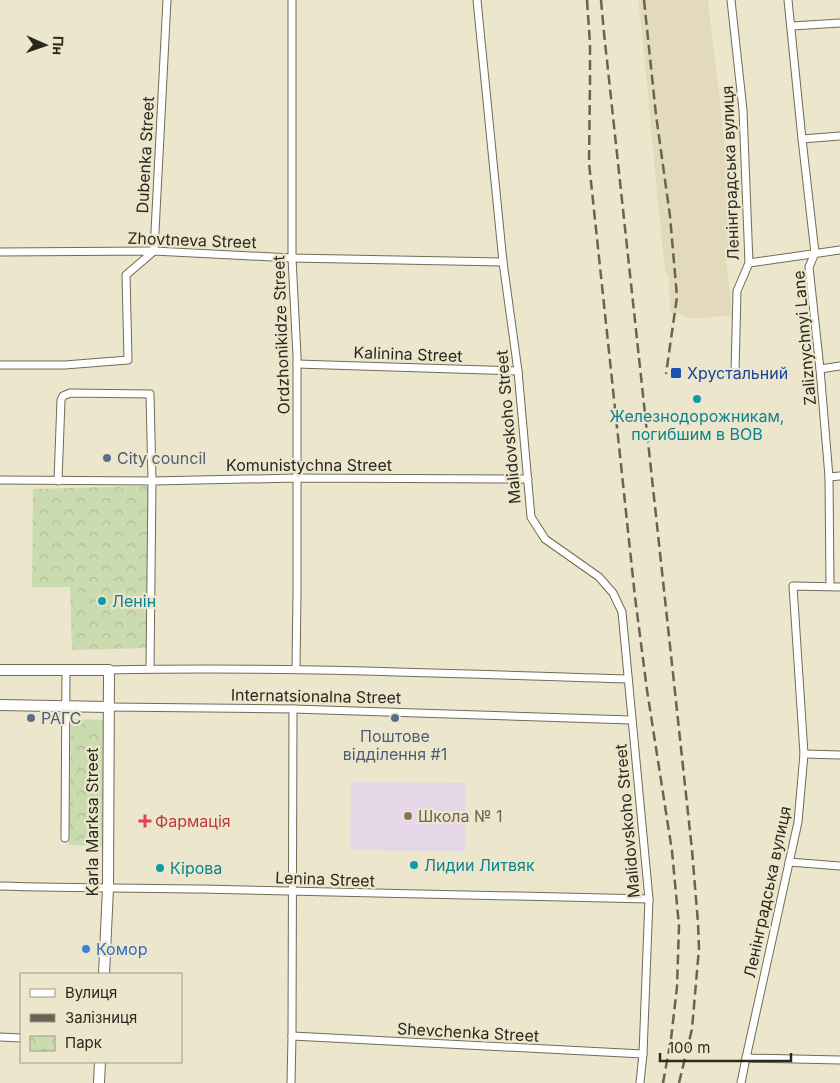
<svg xmlns="http://www.w3.org/2000/svg" width="840" height="1083" font-family="Inter,sans-serif">
  <style>
    .built { fill: #e2daba }
    .education { fill: #e5d6e8 }
    .park { fill: url(#park-crowns) }
    .lines { fill: none; stroke-linecap: round; stroke-linejoin: round }
    .street-casing { stroke: #716c55; stroke-width: 9 }
    .secondary-casing { stroke: #716c55; stroke-width: 12 }
    .street { stroke: #fff; stroke-width: 7 }
    .secondary { stroke: #fff; stroke-width: 10 }
    .rail { stroke: #676455; stroke-width: 2.5; stroke-dasharray: 10 5; stroke-linecap: butt }
    .transit-dot { fill: #1a4fb4; stroke: #ece6cd; stroke-width: 2 }
    .culture-dot { fill: #0f9aa8; stroke: #ece6cd; stroke-width: 2 }
    .service-dot { fill: #5c6f8a; stroke: #ece6cd; stroke-width: 2 }
    .education-dot { fill: #8d6e63; stroke: #ece6cd; stroke-width: 2 }
    .health-dot { fill: #e0444e; stroke: #ece6cd; stroke-width: 2 }
    .shop-dot { fill: #3f7fe0; stroke: #ece6cd; stroke-width: 2 }
    .labels { text-anchor: middle; stroke-width: 4.5; stroke-linejoin: round; paint-order: stroke }
    .street-label { font-size: 16px; fill: #2b291f; stroke: #ece6cd }
    .transit-label { font-size: 16px; fill: #164399; stroke: #ece6cd; text-anchor: start }
    .culture-label { font-size: 16px; fill: #0d838f; stroke: #ece6cd; text-anchor: start }
    .service-label { font-size: 16px; fill: #4e5e75; stroke: #ece6cd; text-anchor: start }
    .education-label { font-size: 16px; fill: #785e54; stroke: #ece6cd; text-anchor: start }
    .health-label { font-size: 16px; fill: #be3a42; stroke: #ece6cd; text-anchor: start }
    .shop-label { font-size: 16px; fill: #366cbe; stroke: #ece6cd; text-anchor: start }
  </style>
  <defs>
    <pattern id="park-crowns" width="20" height="18" patternUnits="userSpaceOnUse" patternTransform="scale(1.25)"><rect width="20" height="18" fill="#cadbaf"/><path d="M2 6a3 3 0 1 1 6 0M12 15a3 3 0 1 1 6 0" fill="none" stroke="#aebc96"/></pattern>
  </defs>
  <rect width="100%" height="100%" fill="#ece6cd"/>
  <!-- built -->
  <polygon class="built" points="638,0 708,0 738,258 726,261 732,315 692,319 684,315 670,313 669,280 665,269 657,193 643,41"/>
  <!-- education -->
  <polygon class="education" points="351,782 465,783 465,851 350,850"/>
  <!-- park -->
  <g class="park">
    <polygon points="149,486 147,648 72,650 70,587 32,587 33,489"/>
    <polygon points="71,719 105,720 103,846 69,845"/>
  </g>
  <g class="lines">
    <defs>
      <g id="street">
        <polyline points="292,0 292,258 297,356 297,593 296,669"/>
        <polyline points="477,0 503,262 518,371 531,517 545,539 599,577 613,593 622,612 649,899 643,1054 640,1083"/>
        <polyline points="731,0 743,110 749,263 737,291 735,373"/>
        <polyline points="788,0 802,139 815,253 809,267 820,369 829,477 830,586"/>
        <polyline points="792,26 840,23"/>
        <polyline points="802,139 840,136"/>
        <polyline points="0,252 154,251 292,258 503,262"/>
        <polyline points="749,263 840,250"/>
        <polyline points="297,364 518,371"/>
        <polyline points="0,365 65,365 128,360 126,275 154,251 167,0"/>
        <polyline points="820,369 840,366"/>
        <polyline points="829,477 840,476"/>
        <polyline points="0,480 152,481 297,478 528,479"/>
        <polyline points="58,481 61,400 63,396 70,393 150,394 152,481 150,669"/>
        <path d="M109 670C282 666 455 674 628 679"/>
        <polyline points="108,707 293,709 631,720"/>
        <polyline points="804,754 840,755"/>
        <polyline points="65,838 66,670"/>
        <polyline points="789,862 840,866"/>
        <path d="M0 886C67 888 134 888 201 889 350 893 499 897 649 899"/>
        <polyline points="292,1036 643,1054"/>
        <polyline points="0,1037 21,1038"/>
        <polyline points="746,1058 840,1060"/>
        <polyline points="291,1083 292,1036 293,709"/>
        <polyline points="741,1083 746,1058 798,822 804,754 793,586 840,587"/>
      </g>
      <g id="secondary">
        <polyline points="0,670 109,670 108,888 104,974"/>
        <polyline points="0,705 108,707"/>
        <polyline points="99,1083 100,1062"/>
      </g>
    </defs>
    <!-- street casing -->
    <use href="#street" class="street-casing"/>
    <!-- secondary casing -->
    <use href="#secondary" class="secondary-casing"/>
    <!-- street -->
    <use href="#street" class="street"/>
    <!-- secondary -->
    <use href="#secondary" class="secondary"/>
    <!-- rail -->
    <g class="rail">
      <polyline points="587,0 590,44 590,82 589,163 635,597 647,690 672,851 679,926 677,987 671,1039 663,1083"/>
      <polyline points="601,0 604,33 692,850 698,923 699,948 692,1029 679,1083"/>
      <polyline points="644,0 656,115 670,216 677,297 666,374"/>
    </g>
  </g>
  <!-- markers -->
  <rect class="transit-dot" x="670" y="367" width="12" height="12" rx="2.5"/>
  <g class="culture-dot">
    <circle cx="697" cy="399" r="5"/>
    <circle cx="102" cy="601" r="5"/>
    <circle cx="414" cy="865" r="5"/>
    <circle cx="160" cy="868" r="5"/>
  </g>
  <g class="service-dot">
    <circle cx="107" cy="458" r="5"/>
    <circle cx="31" cy="718" r="5"/>
    <circle cx="395" cy="718" r="5"/>
  </g>
  <circle class="education-dot" cx="408" cy="816" r="5"/>
  <path class="health-dot" d="M142.5 813.5h5v5h5v5h-5v5h-5v-5h-5v-5h5z"/>
  <circle class="shop-dot" cx="86" cy="949" r="5"/>
  <g class="labels">
    <!-- street labels -->
    <g class="street-label">
      <text transform="translate(145 155) rotate(-87)" y="6">Dubenka Street</text>
      <text transform="translate(730 173) rotate(-92)" y="6">Ленінградська вулиця</text>
      <text transform="translate(192 240) rotate(2)" y="6">Zhovtneva Street</text>
      <text transform="translate(281 335) rotate(-92)" y="6">Ordzhonikidze Street</text>
      <text transform="translate(804 338) rotate(-95)" y="6">Zaliznychnyi Lane</text>
      <text transform="translate(408 354) rotate(2)" y="6">Kalinina Street</text>
      <text transform="translate(508 427) rotate(-95)" y="6">Malidovskoho Street</text>
      <text x="309" y="471">Komunistychna Street</text>
      <text transform="translate(316 696) rotate(1)" y="6">Internatsionalna Street</text>
      <text transform="translate(627 821) rotate(-95)" y="6">Malidovskoho Street</text>
      <text transform="translate(92 822) rotate(-90)" y="6">Karla Marksa Street</text>
      <text transform="translate(325 879) rotate(2)" y="6">Lenina Street</text>
      <text transform="translate(767 892) rotate(-78)" y="6">Ленінградська вулиця</text>
      <text transform="translate(468 1032) rotate(3)" y="6">Shevchenka Street</text>
    </g>
    <!-- transit labels -->
    <g class="transit-label">
      <text x="687" y="379">Хрустальний</text>
    </g>
    <!-- culture labels -->
    <g class="culture-label">
      <text x="697" y="422" text-anchor="middle">Железнодорожникам,<tspan x="697" dy="18">погибшим в ВОВ</tspan></text>
      <text x="112" y="607">Ленін</text>
      <text x="424" y="871">Лидии Литвяк</text>
      <text x="170" y="874">Кірова</text>
    </g>
    <!-- service labels -->
    <g class="service-label">
      <text x="117" y="464">City council</text>
      <text x="41" y="724">РАГС</text>
      <text x="395" y="742" text-anchor="middle">Поштове<tspan x="395" dy="18">відділення #1</tspan></text>
    </g>
    <!-- education labels -->
    <g class="education-label">
      <text x="418" y="822">Школа № 1</text>
    </g>
    <!-- health labels -->
    <g class="health-label">
      <text x="155" y="827">Фармація</text>
    </g>
    <!-- shop labels -->
    <g class="shop-label">
      <text x="96" y="955">Комор</text>
    </g>
  </g>
  <!-- legend -->
  <rect x="20" y="973" width="162" height="90" fill="#ece6cd" stroke="#9f9a87"/>
  <rect x="30" y="989" width="25" height="8" fill="#ffffff" stroke="#9f9a87"/>
  <text x="65" y="998" font-size="15" fill="#2b291f">Вулиця</text>
  <rect x="30" y="1014" width="25" height="8" fill="#676455" stroke="#9f9a87"/>
  <text x="65" y="1023" font-size="15" fill="#2b291f">Залізниця</text>
  <rect x="30" y="1036" width="25" height="15" fill="url(#park-crowns)" stroke="#9f9a87"/>
  <text x="65" y="1048" font-size="15" fill="#2b291f">Парк</text>
  <!-- north arrow -->
  <g transform="translate(45 45) rotate(92)" stroke="#ece6cd" stroke-width="4" paint-order="stroke">
  <path d="M0-4L9 19L0 12L-9 19Z" fill="#2b291f"/>
  <text y="-8" font-size="14" font-weight="bold" text-anchor="middle" fill="#2b291f">Пн</text>
  </g>
  <!-- scale -->
  <path d="M660 1053v8h131v-8" fill="none" stroke="#2b291f" stroke-width="2.5"/>
  <text x="668" y="1053" font-size="15" fill="#2b291f" stroke="#ece6cd" stroke-width="4" paint-order="stroke">100 m</text>
</svg>
